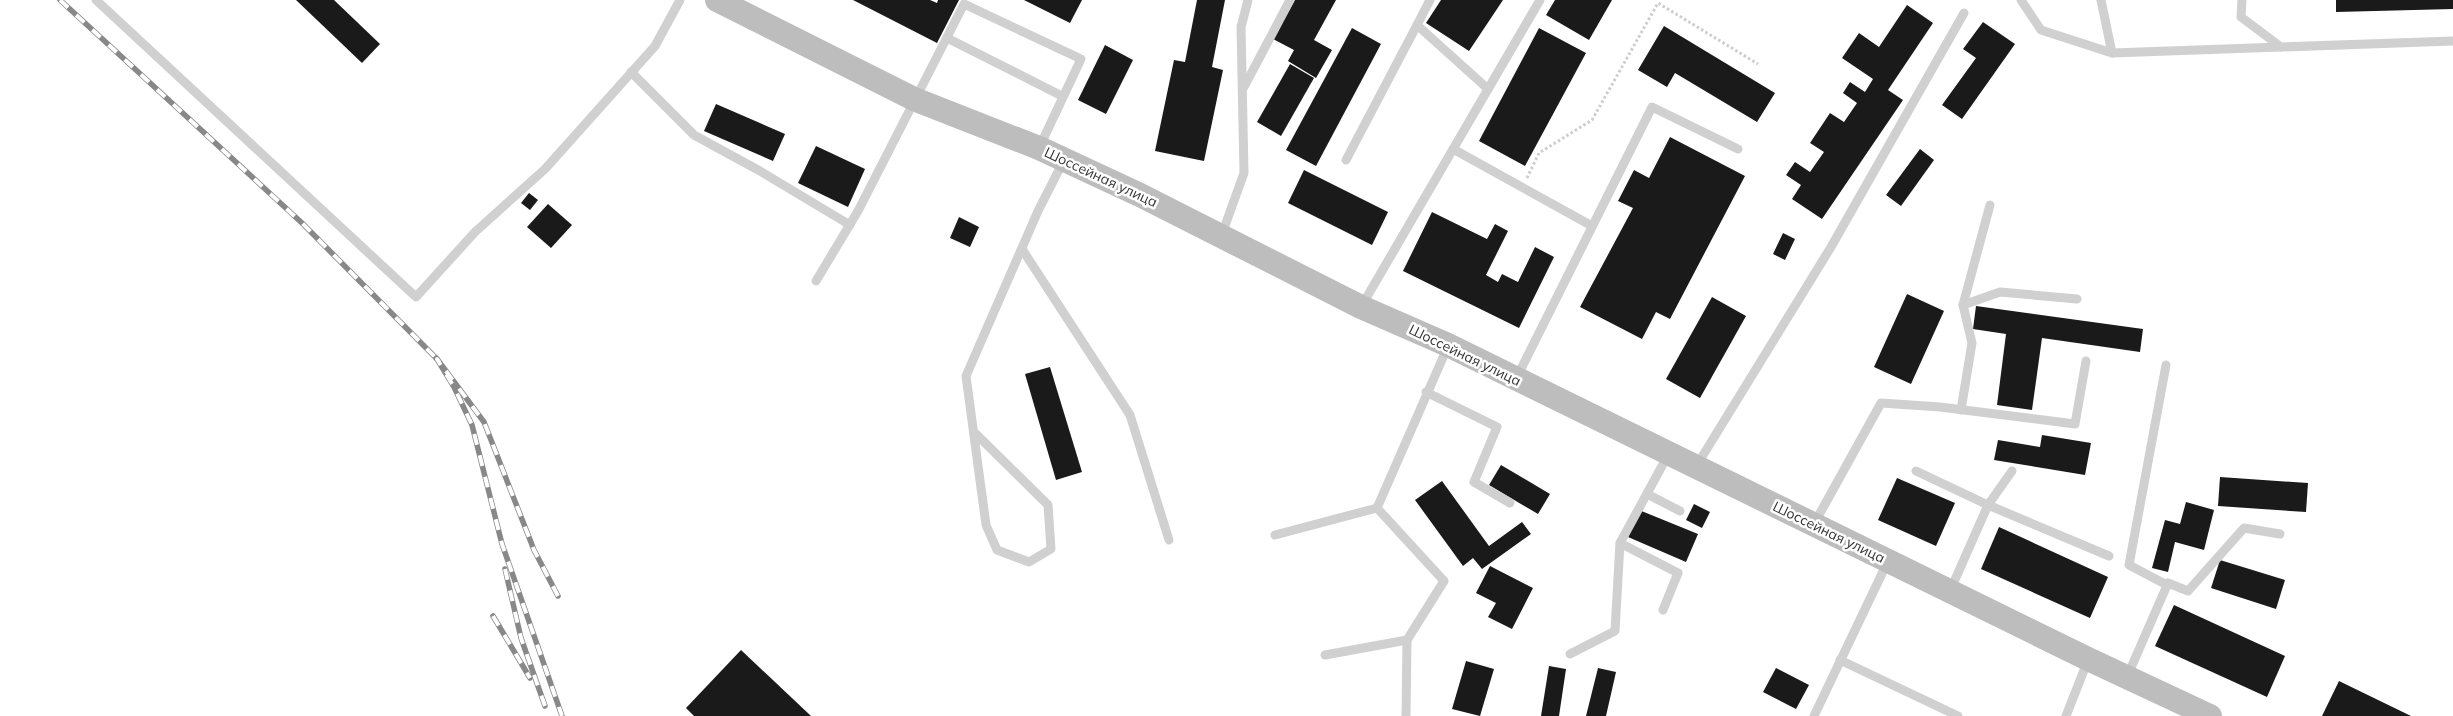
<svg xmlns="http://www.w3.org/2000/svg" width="2453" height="716" font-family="Mulish,sans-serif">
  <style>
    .building { fill: #1a1a1a }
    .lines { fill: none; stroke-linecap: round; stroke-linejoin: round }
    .path { stroke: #cdcdcd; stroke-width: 3; stroke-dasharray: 2.5 2.5; stroke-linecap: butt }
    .service { stroke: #d0d0d0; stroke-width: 9 }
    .secondary { stroke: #bdbdbd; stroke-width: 24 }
    .rail-casing { stroke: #888; stroke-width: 5.5 }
    .rail { stroke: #fff; stroke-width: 4; stroke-dasharray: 11; stroke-linecap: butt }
    .labels { text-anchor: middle; stroke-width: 5; stroke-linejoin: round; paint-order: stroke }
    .street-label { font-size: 14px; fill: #333; stroke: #fff }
  </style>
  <rect width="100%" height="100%" fill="#fff"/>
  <!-- building -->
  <g class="building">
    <polygon points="296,0 334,0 380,44 362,63"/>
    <polygon points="853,0 930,0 937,3 938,0 959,0 937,43"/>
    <polygon points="1024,0 1082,0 1070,23"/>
    <polygon points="1197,0 1225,0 1212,67 1223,70 1204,161 1155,151 1174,60 1185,62"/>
    <polygon points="1295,0 1336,0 1314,40 1332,50 1316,78 1288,61 1294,50 1273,39"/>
    <polygon points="1441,0 1503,0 1469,51 1426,23"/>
    <polygon points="1555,0 1612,0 1589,40 1546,15"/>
    <polygon points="2336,0 2453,0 2453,9 2336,12"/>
    <polygon points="1907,5 1933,23 1888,90 1903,100 1822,219 1792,199 1801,185 1786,175 1795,162 1810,172 1824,152 1810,143 1830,113 1844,122 1857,103 1843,93 1850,82 1865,92 1873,79 1842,58 1859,33 1879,47"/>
    <polygon points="1983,22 2015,44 1962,119 1942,105 1976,58 1963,49"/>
    <polygon points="1664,26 1775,93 1757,122 1675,73 1667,87 1638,70"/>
    <polygon points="1352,28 1381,44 1316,166 1286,150"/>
    <polygon points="1539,28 1586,53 1525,166 1479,141"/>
    <polygon points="1105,45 1133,60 1106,114 1078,100"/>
    <polygon points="1290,64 1314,78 1281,136 1257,122"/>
    <polygon points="716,104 785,134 773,161 704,131"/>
    <polygon points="1670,137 1745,176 1670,319 1656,312 1642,339 1580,307 1633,208 1618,201 1634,170 1649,178"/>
    <polygon points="816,146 865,169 848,207 798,183"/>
    <polygon points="1920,149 1934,160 1901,206 1886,195"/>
    <polygon points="1304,170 1388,212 1372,245 1288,203"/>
    <polygon points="529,193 538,200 530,210 521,203"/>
    <polygon points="548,204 572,225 551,248 527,227"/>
    <polygon points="1432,212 1487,239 1495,224 1508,231 1486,275 1498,282 1502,274 1518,282 1535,247 1554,257 1519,328 1403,271"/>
    <polygon points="959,217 979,227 970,247 950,238"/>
    <polygon points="1783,233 1795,239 1785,260 1773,254"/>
    <polygon points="1907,294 1944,311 1911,384 1874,367"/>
    <polygon points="1712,297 1746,316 1700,398 1666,379"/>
    <polygon points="1976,306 2143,329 2140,352 2042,338 2032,410 1997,405 2006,334 1973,329"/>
    <polygon points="1050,367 1082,472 1056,480 1025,374"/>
    <polygon points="2042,435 2091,443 2085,475 1994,460 1998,440 2040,447"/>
    <polygon points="1501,465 1550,494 1538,514 1489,485"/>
    <polygon points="2220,477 2308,483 2306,512 2218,506"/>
    <polygon points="1897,478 1955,503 1936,546 1878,520"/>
    <polygon points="1442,481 1489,546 1522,522 1531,534 1482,569 1473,558 1463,566 1415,500"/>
    <polygon points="2186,502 2214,510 2204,550 2175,542 2168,572 2152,568 2165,520 2180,524"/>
    <polygon points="1694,504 1710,512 1702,528 1686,520"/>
    <polygon points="1639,510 1698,534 1686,562 1628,537"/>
    <polygon points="1999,527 2108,577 2090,618 1981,569"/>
    <polygon points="2220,560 2285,580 2276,609 2211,588"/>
    <polygon points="1490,566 1533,588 1512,629 1488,617 1496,603 1476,593"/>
    <polygon points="2174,605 2285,656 2267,697 2155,646"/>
    <polygon points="741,650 811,716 694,716 686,708"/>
    <polygon points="1466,661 1494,669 1480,716 1452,709"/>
    <polygon points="1549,666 1566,669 1559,716 1541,716"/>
    <polygon points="1598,668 1616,672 1606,716 1586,716"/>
    <polygon points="1776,668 1809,685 1796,709 1763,692"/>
    <polygon points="2339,681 2411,716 2322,716"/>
  </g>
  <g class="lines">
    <!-- path -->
    <polyline class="path" points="1527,178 1539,153 1592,120 1658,3 1758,64"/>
    <!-- service -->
    <g class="service">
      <polyline points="96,0 416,297 475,232 545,169 655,46 680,0"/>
      <polyline points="1430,0 1417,25 1488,89"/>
      <polyline points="2021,0 2041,30 2112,53 2453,41"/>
      <polyline points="2101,0 2112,53"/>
      <polyline points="2242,0 2241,17 2281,47"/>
      <polyline points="947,38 1062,96"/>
      <polyline points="631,72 694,135 760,171 850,225"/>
      <polyline points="1244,87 1290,0"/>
      <polyline points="1453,149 1592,226"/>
      <polyline points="1346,160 1417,25"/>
      <polyline points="1222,234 1244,173 1241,27 1248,0"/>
      <polyline points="1022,249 1130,415 1169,540"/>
      <polyline points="816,281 858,211 964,4 1081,59 1040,146"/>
      <polyline points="1963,305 2000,292 2077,299"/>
      <polyline points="1361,307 1540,0"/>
      <polyline points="2166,365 2129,565 2167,585"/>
      <polyline points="1517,377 1652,107 1738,149"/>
      <polyline points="1426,392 1497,427 1474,482 1510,503"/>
      <polyline points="1961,410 1972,343 1963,305 1990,205"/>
      <polyline points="974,432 1048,505 1051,549 1029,562 997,550 986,525 966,376 1038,211 1064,160"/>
      <polyline points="1697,465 1831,247 1964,13"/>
      <polyline points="1916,471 1988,505 2012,471"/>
      <polyline points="1647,494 1680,511"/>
      <polyline points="1814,524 1881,403 1940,407 2075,424 2086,361"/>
      <polyline points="1275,535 1377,508"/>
      <polyline points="1620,543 1678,573 1663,610"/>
      <polyline points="1950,591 1988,505 2109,556"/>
      <polyline points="1570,654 1615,631 1620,543 1668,455"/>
      <polyline points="1325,655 1407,640 1444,581 1377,508 1448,346"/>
      <polyline points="1840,660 1958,716"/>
      <polyline points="2127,677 2168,583 2188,591 2244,528 2280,534"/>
      <polyline points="1406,716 1407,640"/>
      <polyline points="1814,716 1888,561"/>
      <polyline points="2066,716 2088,660"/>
    </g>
    <!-- secondary -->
    <polyline class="secondary" points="717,0 914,99 1039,148 1140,195 1361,307 1448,345 2088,659 2210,716"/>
    <defs>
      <g id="rail">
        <polyline points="60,0 302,223 437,359"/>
        <polyline points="505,569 521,638 545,706"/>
        <polyline points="558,596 534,550 484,422 437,359 454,387 472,425 502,544 562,716"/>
        <polyline points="493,616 530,678"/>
      </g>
    </defs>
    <!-- rail casing -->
    <use href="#rail" class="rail-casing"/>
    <!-- rail -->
    <use href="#rail" class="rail"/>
  </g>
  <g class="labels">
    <!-- street labels -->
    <g class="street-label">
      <text transform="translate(1101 177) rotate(25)" y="5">Шоссейная улица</text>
      <text transform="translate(1465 355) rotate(26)" y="5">Шоссейная улица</text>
      <text transform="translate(1829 532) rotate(26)" y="5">Шоссейная улица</text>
    </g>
  </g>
</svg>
